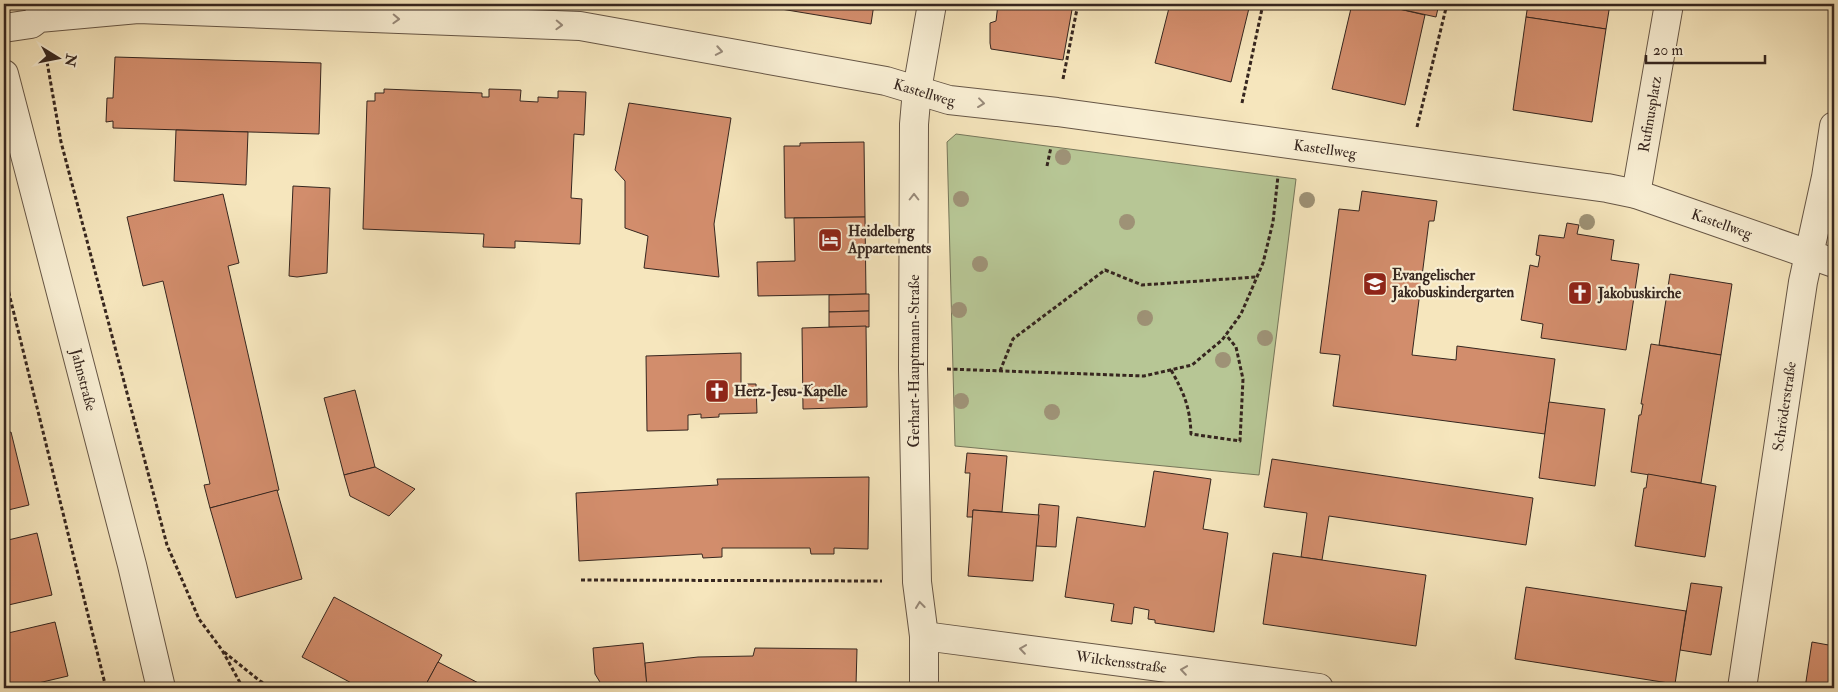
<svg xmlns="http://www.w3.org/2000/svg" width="1838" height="692" font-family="'IM FELL Double Pica',serif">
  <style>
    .green { fill: #b7c695; stroke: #76765a }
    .building { fill: #d28d6c; stroke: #36261f }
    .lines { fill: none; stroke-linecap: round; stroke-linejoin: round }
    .minor-casing { stroke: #665646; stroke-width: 30 }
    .path { stroke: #36261f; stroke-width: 3; stroke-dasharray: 4 2.5; stroke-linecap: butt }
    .minor { stroke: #f9efd4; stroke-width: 28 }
    .tree { fill: #9e9276 }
    .oneway { stroke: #988a7a }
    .labels { text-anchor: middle; stroke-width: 4.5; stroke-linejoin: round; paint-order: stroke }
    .street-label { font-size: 15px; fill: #36261f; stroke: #f9efd4 }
    .poi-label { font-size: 15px; font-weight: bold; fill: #36261f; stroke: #f9efd4; text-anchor: start }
  </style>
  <rect width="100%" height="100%" fill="#f6e6bd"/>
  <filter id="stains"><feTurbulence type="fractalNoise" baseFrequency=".004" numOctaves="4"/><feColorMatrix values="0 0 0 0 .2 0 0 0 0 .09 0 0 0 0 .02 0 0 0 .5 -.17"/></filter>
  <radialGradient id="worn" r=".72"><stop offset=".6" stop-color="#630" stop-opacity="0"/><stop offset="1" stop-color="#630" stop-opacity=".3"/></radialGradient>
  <!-- green -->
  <polygon class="green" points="956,134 1296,179 1259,475 955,446 947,142"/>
  <!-- building -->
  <g class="building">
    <polygon points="751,4 874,4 871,24"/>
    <polygon points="998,4 1073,4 1063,60 991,49 990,43 990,23 996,21"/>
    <polygon points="1170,4 1250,4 1231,82 1155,63"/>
    <polygon points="1352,4 1377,4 1425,15 1405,105 1332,89"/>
    <polygon points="1377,4 1439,4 1436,17"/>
    <polygon points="1528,4 1610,4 1606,29 1526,17"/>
    <polygon points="1526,17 1606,29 1592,122 1513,110"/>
    <polygon points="115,57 321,63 319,134 113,128 113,121 106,122 107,98 113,98"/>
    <polygon points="384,89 482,93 482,97 489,97 489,89 521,90 520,101 538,102 538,97 558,98 558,91 586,92 584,135 574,134 571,198 582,199 580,244 515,241 515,248 483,247 484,234 363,229 367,101 375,101 375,93 384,93"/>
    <polygon points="629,103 731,118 714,224 719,277 644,268 648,236 625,228 625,181 615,170"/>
    <polygon points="176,130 248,132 246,185 174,181"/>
    <polygon points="864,142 865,217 785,218 784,146 800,146 800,143"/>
    <polygon points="293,186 330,188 327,273 297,277 289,276"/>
    <polygon points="1362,191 1437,201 1434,221 1429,221 1412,355 1456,360 1457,346 1555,359 1545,434 1333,406 1340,355 1320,353 1339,209 1359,211"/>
    <polygon points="223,194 239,263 228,266 279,490 210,508 204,485 210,484 163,281 143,286 127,217"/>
    <polygon points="865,217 866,294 758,296 757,262 795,261 794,218"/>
    <polygon points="1567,223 1579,225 1577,234 1614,240 1611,260 1639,264 1626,350 1541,338 1543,324 1521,320 1530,265 1538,267 1540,256 1536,255 1539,235 1564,238"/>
    <polygon points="1670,274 1732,284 1721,355 1659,345"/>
    <polygon points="866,294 869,294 869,311 829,312 829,295"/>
    <polygon points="869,311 869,327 829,327 829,312"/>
    <polygon points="866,326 867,407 803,409 802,328"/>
    <polygon points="1651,344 1721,355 1701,483 1631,472 1639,415 1641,415 1643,404 1641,404"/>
    <polygon points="741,353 741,384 756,384 757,413 719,414 719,417 701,418 701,414 688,415 688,430 647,431 646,356"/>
    <polygon points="355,390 375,467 344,475 324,398"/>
    <polygon points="1549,402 1605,409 1595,486 1539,478"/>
    <polygon points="11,432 29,505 4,511 4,434"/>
    <polygon points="967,453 1007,456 1002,512 973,510 973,517 967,517 970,473 965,473"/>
    <polygon points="1272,459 1533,498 1526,545 1329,516 1322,560 1301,557 1307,513 1264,507"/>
    <polygon points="375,467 415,489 389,516 350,496 344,475"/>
    <polygon points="1154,471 1211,479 1203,529 1228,533 1214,632 1155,623 1155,620 1148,619 1149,610 1134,607 1132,624 1111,621 1114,604 1065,597 1077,517 1145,527"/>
    <polygon points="1648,474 1716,486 1705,557 1635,546 1644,488 1646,488"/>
    <polygon points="869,477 868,549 834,548 834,554 811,554 810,548 722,548 722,557 703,558 702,554 579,561 576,493 718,485 717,479"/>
    <polygon points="277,490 302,579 236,598 210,508"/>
    <polygon points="1039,504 1059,506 1056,547 1036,546"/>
    <polygon points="973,510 1039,515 1033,581 968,576"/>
    <polygon points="37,533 52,595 4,606 4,541"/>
    <polygon points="1834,533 1834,565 1829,565"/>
    <polygon points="1273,553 1426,575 1416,646 1263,624"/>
    <polygon points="1691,583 1722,587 1711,655 1680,650"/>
    <polygon points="1526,587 1686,611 1675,684 1515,659"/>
    <polygon points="334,597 442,655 424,688 361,688 302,657"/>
    <polygon points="55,622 68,676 17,688 4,688 4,634"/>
    <polygon points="1812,642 1834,646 1834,688 1805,688"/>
    <polygon points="643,643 647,684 603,687 595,674 593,648"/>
    <polygon points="755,648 857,649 856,685 858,685 858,688 647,688 645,663 698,657 753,656"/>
    <polygon points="438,662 488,688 424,688"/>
  </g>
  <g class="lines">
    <defs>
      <g id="minor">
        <path id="s1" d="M4 28 31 24 39 18 138 9 580 26 886 81 949 100 1057 112 1607 188 1636 194 1834 263"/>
        <path id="s2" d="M4 74 132 565 161 688"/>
        <path id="s3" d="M1636 194 1669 4"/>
        <path id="s4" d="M924 636 1319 688"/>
        <polyline points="924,688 924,636 917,582 913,369 914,124 917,90 932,4"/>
        <path id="s5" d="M1742 688 1803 282 1826 177 1834 126"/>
      </g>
    </defs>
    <!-- minor casing -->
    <use href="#minor" class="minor-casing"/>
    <!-- path -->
    <g class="path">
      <polyline points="46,56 61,142 167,545 199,619 222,650 243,688"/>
      <polyline points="1063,79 1078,4"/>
      <polyline points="1242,103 1263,4"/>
      <polyline points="1417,127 1447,4"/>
      <polyline points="1047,166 1051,147"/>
      <polyline points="4,273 106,688"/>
      <polyline points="947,369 1144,376 1192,365 1222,340 1241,314 1263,263 1273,222 1278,176"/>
      <path d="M1171 370C1184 393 1190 407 1191 434L1240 441 1243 379 1236 347 1226 335"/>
      <polyline points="1000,371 1013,339 1105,270 1142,285 1256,277"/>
      <polyline points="581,580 882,581"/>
      <polyline points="224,652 260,681 273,688"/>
    </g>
    <!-- minor -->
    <use href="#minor" class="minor"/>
  </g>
  <!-- trees -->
  <g class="tree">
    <circle cx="1063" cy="157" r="8"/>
    <circle cx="961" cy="199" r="8"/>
    <circle cx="1307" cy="200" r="8"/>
    <circle cx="1127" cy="222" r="8"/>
    <circle cx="1587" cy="222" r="8"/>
    <circle cx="980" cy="264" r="8"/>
    <circle cx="959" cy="310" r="8"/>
    <circle cx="1145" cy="318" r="8"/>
    <circle cx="1265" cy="338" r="8"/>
    <circle cx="1223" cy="360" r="8"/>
    <circle cx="961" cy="401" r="8"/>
    <circle cx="1052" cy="412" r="8"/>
  </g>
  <!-- one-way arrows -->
  <defs><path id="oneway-chevron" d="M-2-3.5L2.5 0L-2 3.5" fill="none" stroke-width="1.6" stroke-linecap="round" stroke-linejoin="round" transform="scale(1.25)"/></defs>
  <g class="oneway">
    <use href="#oneway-chevron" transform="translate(396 19) rotate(2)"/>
    <use href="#oneway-chevron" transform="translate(559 25) rotate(2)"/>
    <use href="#oneway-chevron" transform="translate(719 51) rotate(10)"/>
    <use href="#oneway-chevron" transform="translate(981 103) rotate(7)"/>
    <use href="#oneway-chevron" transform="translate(914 197) rotate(-90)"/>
    <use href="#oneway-chevron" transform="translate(920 605) rotate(-97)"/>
    <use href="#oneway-chevron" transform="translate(1023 649) rotate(-172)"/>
    <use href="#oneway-chevron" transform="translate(1184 670) rotate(-172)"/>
  </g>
  <!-- icons -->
  <defs>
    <symbol id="hotel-square" viewBox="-11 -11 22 22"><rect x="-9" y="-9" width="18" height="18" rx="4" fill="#8f2418" stroke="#f9efd4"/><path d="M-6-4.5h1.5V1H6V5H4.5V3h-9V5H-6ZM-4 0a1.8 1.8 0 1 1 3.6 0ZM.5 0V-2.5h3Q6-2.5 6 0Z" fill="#fff"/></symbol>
    <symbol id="school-square" viewBox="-11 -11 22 22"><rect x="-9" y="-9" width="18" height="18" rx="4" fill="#8f2418" stroke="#f9efd4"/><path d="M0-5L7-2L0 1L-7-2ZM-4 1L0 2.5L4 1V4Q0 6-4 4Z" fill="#fff"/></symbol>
    <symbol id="church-square" viewBox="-11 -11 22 22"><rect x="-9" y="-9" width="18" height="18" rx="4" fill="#8f2418" stroke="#f9efd4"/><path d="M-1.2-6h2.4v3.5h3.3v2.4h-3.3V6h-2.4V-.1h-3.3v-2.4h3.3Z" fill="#fff"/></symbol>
  </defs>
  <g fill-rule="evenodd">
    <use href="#hotel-square" x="816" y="226" width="28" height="28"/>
    <use href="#school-square" x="1361" y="270" width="28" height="28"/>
    <use href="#church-square" x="1566" y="279" width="28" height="28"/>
    <use href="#church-square" x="703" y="377" width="28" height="28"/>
  </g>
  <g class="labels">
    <!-- street labels -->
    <g class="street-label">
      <text dy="5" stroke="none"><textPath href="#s1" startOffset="930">Kastellweg</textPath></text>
      <text dy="5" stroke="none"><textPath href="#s3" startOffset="81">Rufinusplatz</textPath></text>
      <text dy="5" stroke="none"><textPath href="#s1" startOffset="1335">Kastellweg</textPath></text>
      <text dy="5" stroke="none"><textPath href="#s1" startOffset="1740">Kastellweg</textPath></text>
      <text transform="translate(914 361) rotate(-90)" y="5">Gerhart-Hauptmann-Straße</text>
      <text dy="5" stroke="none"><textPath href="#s2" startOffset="316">Jahnstraße</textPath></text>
      <text dy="5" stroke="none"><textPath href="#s5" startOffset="285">Schröderstraße</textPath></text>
      <text dy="5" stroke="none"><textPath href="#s4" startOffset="199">Wilckensstraße</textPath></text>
    </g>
    <!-- poi labels -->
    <g class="poi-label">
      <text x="848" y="236">Heidelberg<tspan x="848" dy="17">Appartements</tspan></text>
      <text x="1392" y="280">Evangelischer<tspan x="1392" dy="17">Jakobuskindergarten</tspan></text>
      <text x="1598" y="298">Jakobuskirche</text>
      <text x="734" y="396">Herz-Jesu-Kapelle</text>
    </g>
  </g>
  <!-- margin -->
  <rect width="1838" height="692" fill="none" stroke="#f6e6bd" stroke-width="20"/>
  <rect x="5" y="5" width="1828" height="682" fill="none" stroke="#36261f" stroke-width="2.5"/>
  <rect x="10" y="10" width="1818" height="672" fill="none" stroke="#36261f"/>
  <!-- north arrow -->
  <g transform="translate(58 58) rotate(100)" stroke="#f9efd4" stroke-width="4" paint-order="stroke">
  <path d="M0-4L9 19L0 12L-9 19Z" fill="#36261f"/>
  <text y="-8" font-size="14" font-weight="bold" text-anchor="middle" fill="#36261f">N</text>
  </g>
  <!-- scale -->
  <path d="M1646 55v8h119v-8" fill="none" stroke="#36261f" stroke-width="2.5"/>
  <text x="1653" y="55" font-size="15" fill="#36261f" stroke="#f9efd4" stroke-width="4" paint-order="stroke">20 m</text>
  <rect width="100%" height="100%" filter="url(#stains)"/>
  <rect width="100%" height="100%" fill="url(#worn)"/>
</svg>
